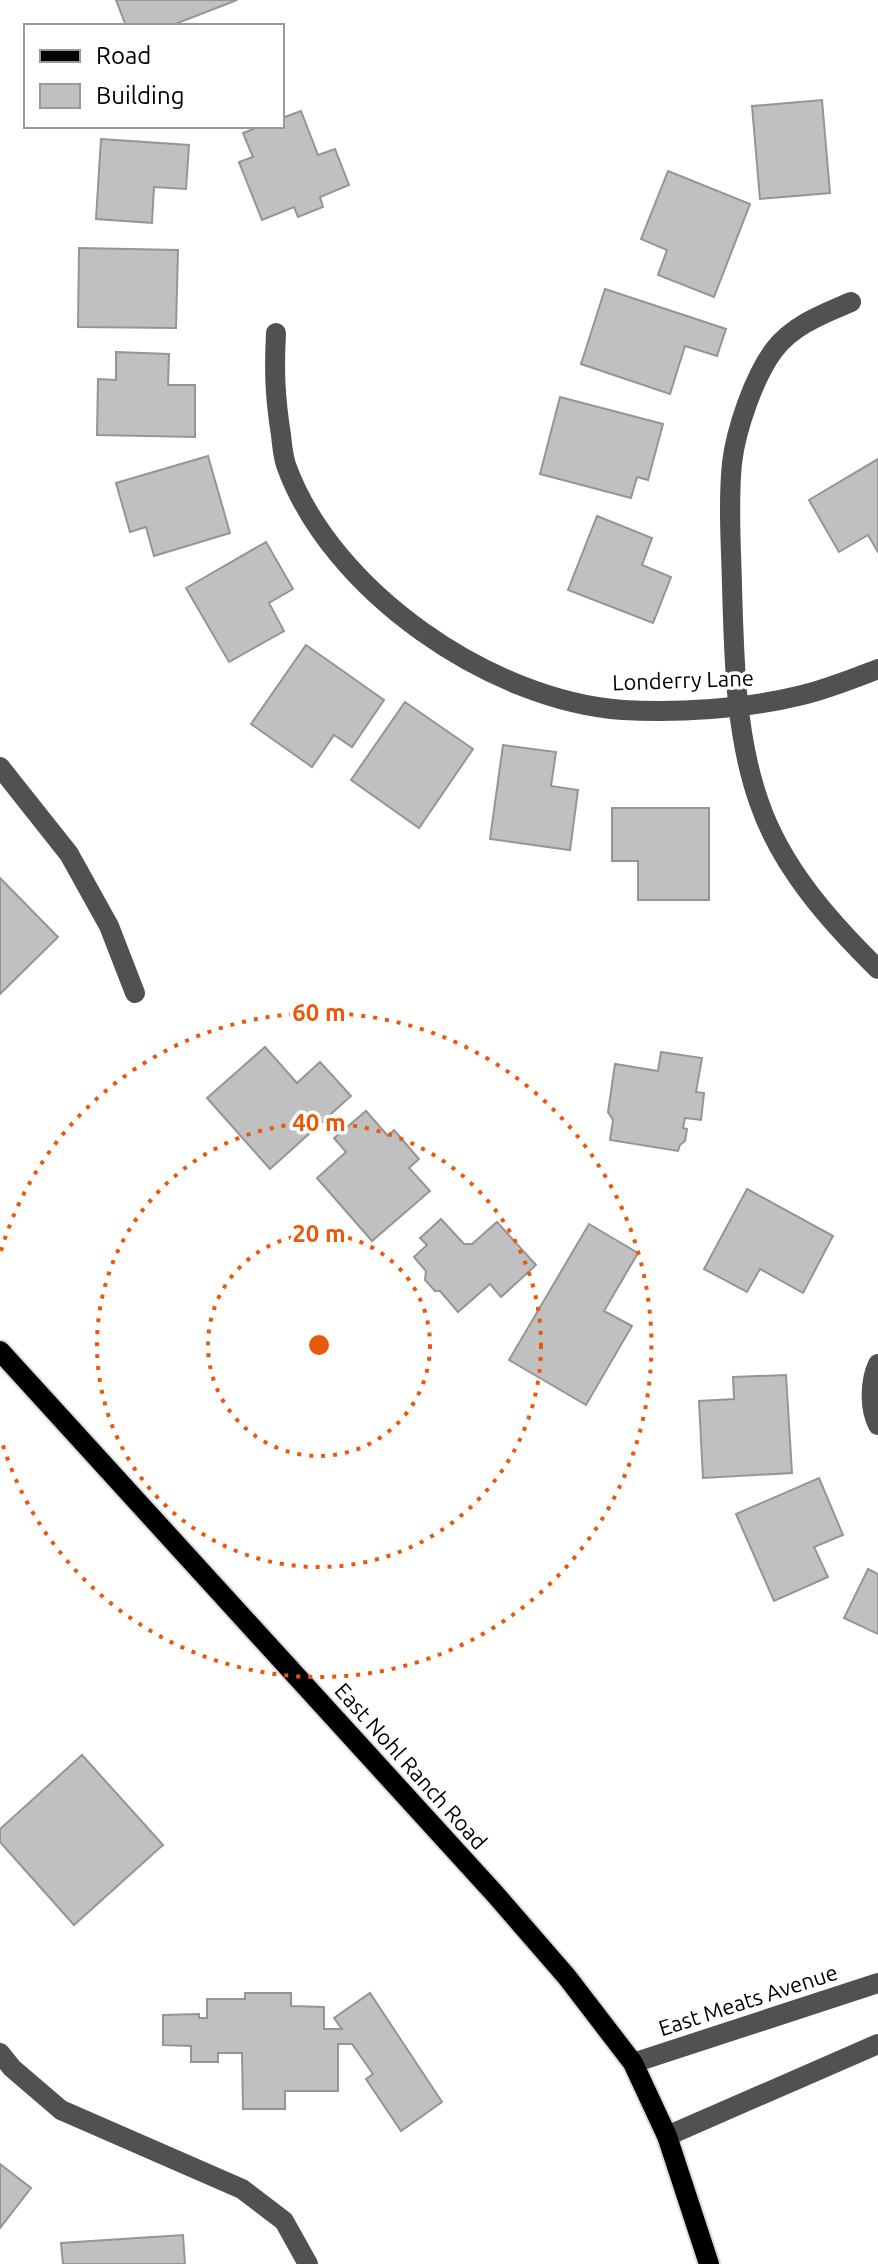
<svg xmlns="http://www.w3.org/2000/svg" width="878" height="2264" font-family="Ubuntu,sans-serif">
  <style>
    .building { fill: #c0c0c0; stroke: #959595; stroke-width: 2 }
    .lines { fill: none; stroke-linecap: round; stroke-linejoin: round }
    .major-casing { stroke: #dbdbdb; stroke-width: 24 }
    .minor { stroke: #515151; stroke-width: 20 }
    .major { stroke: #000; stroke-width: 20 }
    .ring { fill: none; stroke: #e8590c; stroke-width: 4; stroke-dasharray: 4 8 }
    .labels { text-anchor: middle; stroke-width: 7; stroke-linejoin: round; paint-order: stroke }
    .street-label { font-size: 22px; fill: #000; stroke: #fff }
    .centre { fill: #e8590c; stroke: #fff; stroke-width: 4 }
    .ring-label { font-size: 24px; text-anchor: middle; font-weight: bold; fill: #e8590c; stroke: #fff; stroke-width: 7; stroke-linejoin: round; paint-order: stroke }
  </style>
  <rect width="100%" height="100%" fill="#fff"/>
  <!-- building -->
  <g class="building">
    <polygon points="116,0 237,0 170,26 126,26"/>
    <polygon points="822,100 830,193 760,199 752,106"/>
    <polygon points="301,111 318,155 335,149 349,185 320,197 323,207 298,217 294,207 262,220 239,162 253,157 243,133 261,126 282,126 282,118"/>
    <polygon points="101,139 189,145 186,189 154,187 152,223 96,219"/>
    <polygon points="668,171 750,204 714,297 658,275 667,250 641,239"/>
    <polygon points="79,248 178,250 176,328 78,327"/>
    <polygon points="605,289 726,329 717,356 685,346 670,394 581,364"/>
    <polygon points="116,352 169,354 168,385 195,385 195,437 97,435 98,379 116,380"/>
    <polygon points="560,397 663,424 648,480 637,477 631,498 540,474"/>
    <polygon points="208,456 230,533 154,556 146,527 130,532 116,483"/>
    <polygon points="878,459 878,552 868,535 839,552 809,500"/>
    <polygon points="597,516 652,538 642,565 671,577 653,623 568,590"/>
    <polygon points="266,542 293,589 269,603 284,631 229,662 186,588"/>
    <polygon points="306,645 384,700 352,747 334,735 312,767 251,724"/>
    <polygon points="405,702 473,749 419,828 351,780"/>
    <polygon points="503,745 556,752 551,786 578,790 570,850 490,839"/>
    <polygon points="612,808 709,808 709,900 638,900 638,861 612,861"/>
    <polygon points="0,878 58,937 0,994"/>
    <polygon points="265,1047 297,1083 320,1062 351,1096 270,1169 207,1098"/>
    <polygon points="661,1052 702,1058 696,1092 704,1093 701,1120 685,1118 683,1128 687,1129 685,1141 680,1145 678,1151 610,1140 613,1120 608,1112 615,1064 658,1071"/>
    <polygon points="366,1111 388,1136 394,1130 419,1159 409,1168 430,1191 372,1241 317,1178 346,1152 334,1138"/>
    <polygon points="747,1189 833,1236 803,1293 760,1269 747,1292 704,1269"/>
    <polygon points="441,1219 464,1244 472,1244 497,1222 536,1265 501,1297 490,1284 458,1312 440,1291 435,1291 425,1280 426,1271 414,1257 427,1245 420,1238"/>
    <polygon points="589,1224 638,1253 604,1311 632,1326 586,1405 509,1360"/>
    <polygon points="786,1375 792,1473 703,1478 699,1401 734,1399 733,1377"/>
    <polygon points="819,1478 843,1535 814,1547 828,1577 774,1601 736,1514"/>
    <polygon points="868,1569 878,1574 878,1634 844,1618"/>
    <polygon points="82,1755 163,1845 74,1925 0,1842 0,1829"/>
    <polygon points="245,1993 291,1993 291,2006 324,2007 324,2029 342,2029 334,2018 370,1993 442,2102 401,2131 366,2079 373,2074 352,2044 338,2044 338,2091 285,2091 285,2109 243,2109 242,2053 218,2053 218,2062 191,2062 191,2046 163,2045 163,2015 199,2014 199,2018 207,2018 207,1999 245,1999"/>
    <polygon points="0,2164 31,2188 0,2228"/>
    <polygon points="183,2235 185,2264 63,2264 61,2243"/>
  </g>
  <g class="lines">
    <defs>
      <polyline id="major" points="0,1351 495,1894 567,1977 633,2063 667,2136 709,2264"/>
    </defs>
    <!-- major casing -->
    <use href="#major" class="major-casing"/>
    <!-- minor -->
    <g class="minor">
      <path d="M851 302C823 314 793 325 774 350 754 377 736 429 732 463 728 503 731 545 732 585 734 656 735 734 759 802 781 867 830 922 878 969"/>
      <path d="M276 333C274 371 275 397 281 435 282 445 283 456 286 465 331 591 491 701 623 710 677 713 745 709 798 696 825 690 852 679 878 669"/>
      <polyline points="0,767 69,854 109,926 135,993"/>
      <path d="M878 1364C870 1381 869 1408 878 1425"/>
      <polyline points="0,2053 12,2068 61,2110 242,2189 284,2221 308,2264"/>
      <polyline points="633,2063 878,1983"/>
      <polyline points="667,2136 878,2044"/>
    </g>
    <!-- major -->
    <use href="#major" class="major"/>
  </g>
  <!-- distance rings -->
  <g class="ring">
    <circle cx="319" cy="1345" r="111"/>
    <circle cx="319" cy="1345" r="222"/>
    <path d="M1 1251A332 332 0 1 1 1 1439"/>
  </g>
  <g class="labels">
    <!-- street labels -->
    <g class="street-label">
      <text transform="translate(683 680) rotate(-2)" y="8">Londerry Lane</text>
      <text transform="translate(411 1766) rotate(48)" y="8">East Nohl Ranch Road</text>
      <text transform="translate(748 2000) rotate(-18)" y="8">East Meats Avenue</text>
    </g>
  </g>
  <circle cx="319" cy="1345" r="12" class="centre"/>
  <g class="ring-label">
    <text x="319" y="1021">60 m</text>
    <text x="319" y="1131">40 m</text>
    <text x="319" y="1242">20 m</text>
  </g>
  <!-- legend -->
  <rect x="24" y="24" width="260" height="104" fill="#ffffff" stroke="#999999" stroke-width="2"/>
  <rect x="40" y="50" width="40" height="12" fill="#000000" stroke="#999999" stroke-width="2"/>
  <text x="96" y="64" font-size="24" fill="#000000">Road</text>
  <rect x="40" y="84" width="40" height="24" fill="#c0c0c0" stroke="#999999" stroke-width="2"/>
  <text x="96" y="104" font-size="24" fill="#000000">Building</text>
</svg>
